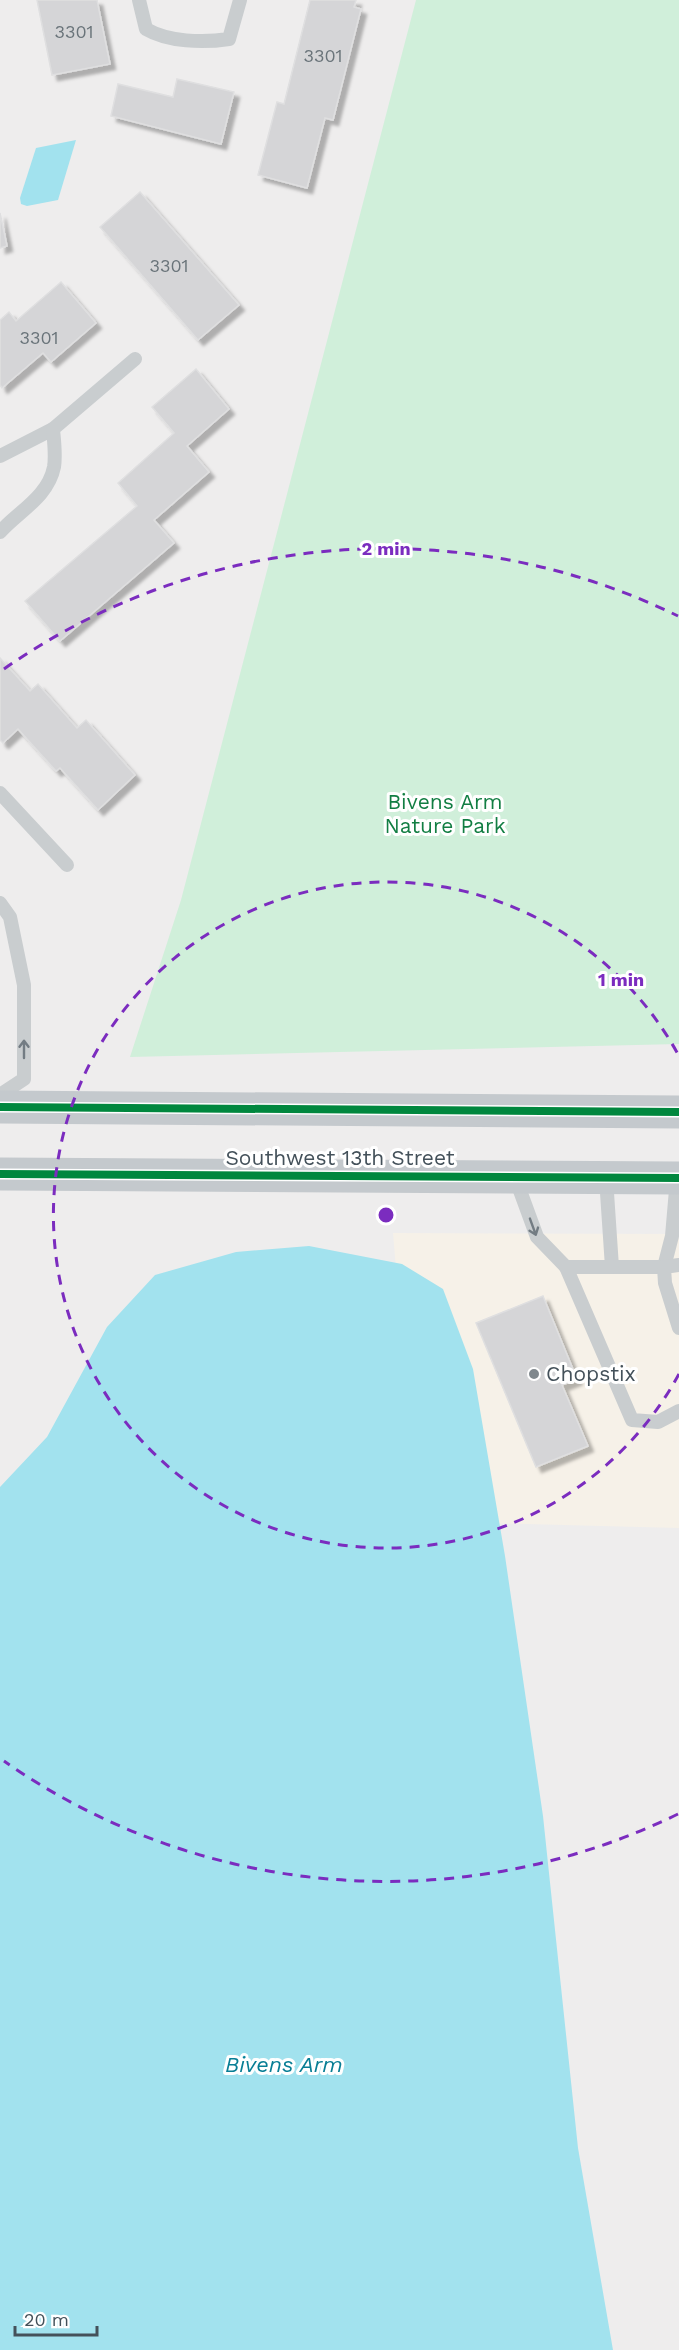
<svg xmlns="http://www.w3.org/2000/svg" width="679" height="2350" font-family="'Work Sans',sans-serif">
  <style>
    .commercial { fill: #f6f1e8 }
    .green { fill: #d0efda }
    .water { fill: #a2e2ee }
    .building { fill: #d5d5d7; stroke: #dfdfe0; stroke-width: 1.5; filter: url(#shadow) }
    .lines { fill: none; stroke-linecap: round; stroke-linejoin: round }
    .service { stroke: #c9cdcf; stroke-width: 14 }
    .primary { stroke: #c4c9cd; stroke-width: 33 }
    .cycleway-casing { stroke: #fff; stroke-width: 11 }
    .cycleway { stroke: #00873e; stroke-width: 8 }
    .oneway { stroke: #737c83 }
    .ring { fill: none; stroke: #7b2cbf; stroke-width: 3; stroke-dasharray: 10 8 }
    .poi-dot { fill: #80888d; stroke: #fff; stroke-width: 2 }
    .labels { text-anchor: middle; stroke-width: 6; stroke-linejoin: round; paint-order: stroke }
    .number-label { font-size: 18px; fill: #6a747a }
    .park-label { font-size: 21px; fill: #127e43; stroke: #fff }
    .street-label { font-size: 21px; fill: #44515a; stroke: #fff }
    .poi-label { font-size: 21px; fill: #44515a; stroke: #fff; text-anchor: start }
    .water-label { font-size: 22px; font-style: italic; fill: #087e95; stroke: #fff }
    .centre { fill: #7b2cbf; stroke: #fff; stroke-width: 3 }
    .ring-label { font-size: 18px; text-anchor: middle; font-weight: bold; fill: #7b2cbf; stroke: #fff; stroke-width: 6; stroke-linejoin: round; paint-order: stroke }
  </style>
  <defs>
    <filter id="shadow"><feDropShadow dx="5.5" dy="5.5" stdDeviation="1.5" flood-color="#0004"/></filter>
  </defs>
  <rect width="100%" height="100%" fill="#eeeded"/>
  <!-- commercial -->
  <polygon class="commercial" points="393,1233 679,1234 679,1528 446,1522 397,1281"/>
  <!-- green -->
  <polygon class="green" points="416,0 679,0 679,1044 130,1057 181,900"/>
  <!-- water -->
  <g class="water">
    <polygon points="76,140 58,200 27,206 21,204 20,198 36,148"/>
    <polygon points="309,1246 402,1264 443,1289 473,1369 505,1556 543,1816 578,2148 613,2350 0,2350 0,1487 47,1437 107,1327 155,1275 236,1252"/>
  </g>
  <!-- building -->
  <g class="building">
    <polygon points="37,0 97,0 110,64 52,75"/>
    <polygon points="310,0 356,0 354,7 361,9 333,120 325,118 307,188 258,175 277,102 284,104"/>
    <polygon points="177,79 234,92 221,144 111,116 118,84 173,97"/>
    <polygon points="140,192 239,305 198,340 100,227"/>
    <polygon points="0,213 7,246 0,248"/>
    <polygon points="61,282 96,323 51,362 43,353 2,388 0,385 0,320 9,312 16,321"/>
    <polygon points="196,369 229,409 187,446 209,472 154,520 174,543 60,641 25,601 137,506 118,483 174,433 152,407"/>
    <polygon points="0,658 30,691 38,684 77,728 86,720 135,775 98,810 60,768 56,771 18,729 3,743 0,740"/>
    <polygon points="543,1296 577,1379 562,1385 588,1446 536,1467 476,1323"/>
  </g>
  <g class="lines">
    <!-- service -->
    <g class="service">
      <path d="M139 0 146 29C168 42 203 43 229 39L240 0"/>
      <polyline points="0,456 53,429"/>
      <path d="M0 532C19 511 48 497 54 467 56 455 54 441 53 429L135 359"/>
      <polyline points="0,793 67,865"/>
      <polyline points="0,903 10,917 24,985 24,1079 0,1095"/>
      <polyline points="515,1177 537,1237 566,1267 632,1420 658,1422 679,1411"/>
      <polyline points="606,1178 612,1267 664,1267 672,1236 677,1178"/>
      <polyline points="679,1265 664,1267 665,1283 679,1328"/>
      <polyline points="566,1267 612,1267"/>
    </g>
    <!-- primary -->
    <g class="primary">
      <polyline points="0,1107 679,1112"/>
      <polyline points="0,1174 679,1178"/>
    </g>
    <defs>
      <g id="cycleway">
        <polyline points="0,1107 679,1112"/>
        <polyline points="0,1174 679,1178"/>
      </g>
    </defs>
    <!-- cycleway casing -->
    <use href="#cycleway" class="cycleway-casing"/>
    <!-- cycleway -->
    <use href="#cycleway" class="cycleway"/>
  </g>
  <!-- one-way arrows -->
  <defs><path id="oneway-shaft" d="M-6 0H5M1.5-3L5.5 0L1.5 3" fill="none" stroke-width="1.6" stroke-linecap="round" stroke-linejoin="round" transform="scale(1.5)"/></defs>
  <g class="oneway">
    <use href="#oneway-shaft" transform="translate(24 1049) rotate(-90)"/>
    <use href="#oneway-shaft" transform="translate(533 1227) rotate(70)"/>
  </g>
  <!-- distance rings -->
  <g class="ring">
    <path d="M679 1374A333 333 0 1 1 679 1056"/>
    <path d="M678 1814A666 666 0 0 1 4 1761M4 669A666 666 0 0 1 678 616"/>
  </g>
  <!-- markers -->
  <circle class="poi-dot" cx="534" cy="1374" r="6"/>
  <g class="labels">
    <!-- number labels -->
    <g class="number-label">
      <text x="74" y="38">3301</text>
      <text x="323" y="62">3301</text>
      <text x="169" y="272">3301</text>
      <text x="39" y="344">3301</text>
    </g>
    <!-- park labels -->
    <g class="park-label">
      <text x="445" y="809">Bivens Arm<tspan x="445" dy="24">Nature Park</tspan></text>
    </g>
    <!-- street labels -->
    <g class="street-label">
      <text x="340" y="1165">Southwest 13th Street</text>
    </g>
    <!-- poi labels -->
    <g class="poi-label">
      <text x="546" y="1381">Chopstix</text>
    </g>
    <!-- water labels -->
    <g class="water-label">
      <text x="284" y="2072">Bivens Arm</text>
    </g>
  </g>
  <circle cx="386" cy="1215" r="9" class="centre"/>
  <g class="ring-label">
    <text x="386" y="555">2 min</text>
    <text x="621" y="986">1 min</text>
  </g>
  <!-- scale -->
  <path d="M15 2326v9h82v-9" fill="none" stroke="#44515a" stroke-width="3"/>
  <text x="24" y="2326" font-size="18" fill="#44515a" stroke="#ffffff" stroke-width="4.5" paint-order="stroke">20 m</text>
</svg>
